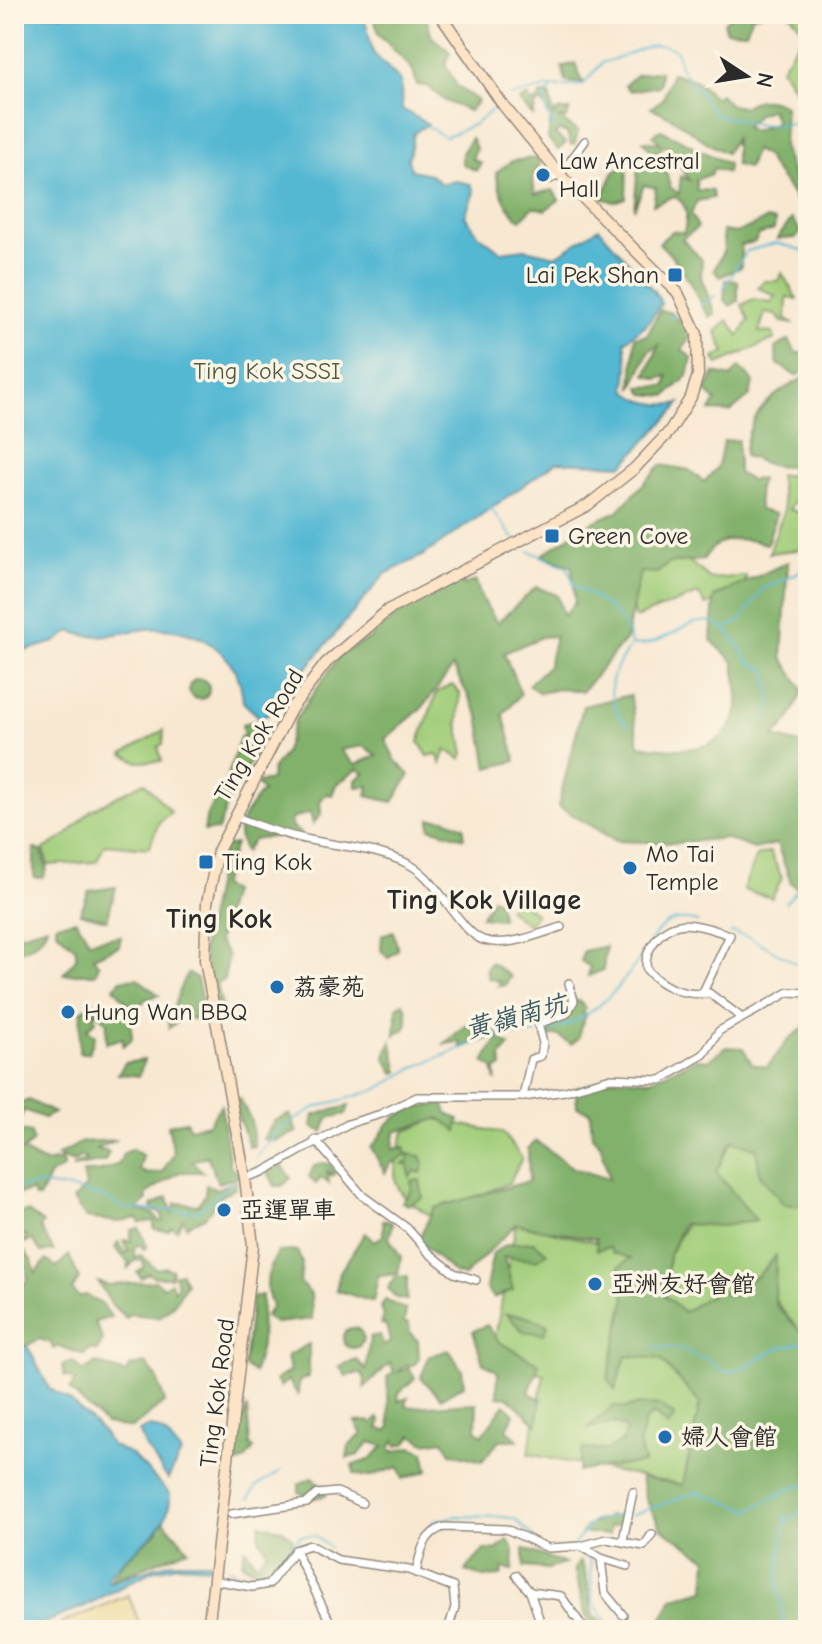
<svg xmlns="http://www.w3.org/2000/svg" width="822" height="1644" font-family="'Comic Neue','LXGW WenKai TC',sans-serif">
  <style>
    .green { fill: #a2ce7a; stroke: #667c52; stroke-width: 2 }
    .forest { fill: #81b16a; stroke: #566e4a; stroke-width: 2; fill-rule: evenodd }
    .sand { fill: #eeda9e; stroke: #8c8264; stroke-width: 2 }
    .water { fill: #55b8d3; stroke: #40727f; stroke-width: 2 }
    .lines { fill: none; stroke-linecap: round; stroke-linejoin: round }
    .stream { stroke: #55b8d3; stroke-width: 2 }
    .street-casing { stroke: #928a7e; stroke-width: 10 }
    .secondary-casing { stroke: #928a7e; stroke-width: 13 }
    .street { stroke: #fff; stroke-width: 7 }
    .secondary { stroke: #fee4c6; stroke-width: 10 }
    .poi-dot { fill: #1f6fb2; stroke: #fcf5e5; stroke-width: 3 }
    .labels { text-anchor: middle; stroke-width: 7; stroke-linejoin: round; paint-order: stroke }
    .poi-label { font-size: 24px; fill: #2b2b2b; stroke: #fcf5e5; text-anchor: start }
    .park-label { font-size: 24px; fill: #4f5c43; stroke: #fcf5e5 }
    .street-label { font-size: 24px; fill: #2b2b2b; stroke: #fcf5e5 }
    .water-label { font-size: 26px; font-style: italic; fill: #3a5c66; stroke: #fcf5e5 }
    .quarter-label { font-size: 28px; font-weight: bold; fill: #2b2b2b; stroke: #fcf5e5 }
  </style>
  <rect width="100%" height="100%" fill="#fcf5e5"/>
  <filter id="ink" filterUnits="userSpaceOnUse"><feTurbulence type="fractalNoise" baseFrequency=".0125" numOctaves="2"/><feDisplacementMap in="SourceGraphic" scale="16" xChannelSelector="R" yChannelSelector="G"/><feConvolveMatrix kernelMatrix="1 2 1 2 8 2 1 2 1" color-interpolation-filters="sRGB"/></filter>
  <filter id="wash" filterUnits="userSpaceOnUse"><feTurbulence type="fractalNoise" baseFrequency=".006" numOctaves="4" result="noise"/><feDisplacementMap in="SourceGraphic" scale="32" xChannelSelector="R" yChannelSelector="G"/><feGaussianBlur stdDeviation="1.8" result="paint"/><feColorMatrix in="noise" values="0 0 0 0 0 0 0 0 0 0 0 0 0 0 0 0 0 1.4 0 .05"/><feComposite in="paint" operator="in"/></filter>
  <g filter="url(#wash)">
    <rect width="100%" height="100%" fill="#f8e8d2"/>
    <!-- green -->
    <g class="green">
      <polygon points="790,14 807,14 808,17 808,100 794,89 781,68 805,31"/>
      <polygon points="782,273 797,299 787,297 786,319 794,324 782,322 776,315 765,313 759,332 773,333 775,339 718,364 714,358 725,352 716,332 728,320 739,336 749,320 742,305 753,299 771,302 776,296 758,288 764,281 778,281"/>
      <polygon points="779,475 793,475 800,494 789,509 808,516 808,544 797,550 769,553 784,510"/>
      <polygon points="653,547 680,554 711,579 746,576 744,589 706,605 698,594 635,618 626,581"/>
      <polygon points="452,685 460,693 458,723 464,754 461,759 446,750 441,764 437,754 428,756 419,742 437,692"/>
      <polygon points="164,730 163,744 158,747 162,761 138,762 123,754"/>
      <polygon points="144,782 171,812 159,822 149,848 105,844 96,862 48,865 44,849 67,835 91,810"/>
      <polygon points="770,852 782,878 772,898 743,890 756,856"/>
      <polygon points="517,898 536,914 528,925 508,909"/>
      <path d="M434 1119 503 1133 522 1158 509 1183 431 1216C388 1190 390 1179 404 1132Z"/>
      <polygon points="732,1141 756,1148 808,1204 808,1345 758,1276 744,1282 732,1296 684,1312 665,1296 669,1255"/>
      <polygon points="516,1224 648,1254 660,1359 700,1403 683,1485 528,1454 544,1375 493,1349"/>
    </g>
    <!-- forest -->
    <g class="forest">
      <polygon points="373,14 425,14 432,37 450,52 445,64 457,86 478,101 469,111 445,101 427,86 417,85 413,70 379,34"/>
      <polygon points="733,14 762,14 752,16 746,32 726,31 724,22"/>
      <polygon points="575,63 583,83 566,82 562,67"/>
      <polygon points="660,71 660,86 630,91 625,85 636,75"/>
      <path d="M672 73 695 80 715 98 720 94 730 105 743 107C758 97 770 98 785 106L783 146 795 183 808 177V202L795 200C787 182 773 173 766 156L754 150 748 168 735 165V138L726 153C698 141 680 118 651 108L663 99ZM771 109 776 122 753 131 745 127 758 114Z"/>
      <polygon points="540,94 549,94 554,116 557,111 570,110 566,119 558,118 578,131 575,144 571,145 567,133 560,130 555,134 566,143 558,150 548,139 551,117 543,103 536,104 533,116 519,101 528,96 531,102 539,100"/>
      <path d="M661 130 728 164 727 173 713 168 711 174 696 180 697 190 712 191 713 198 697 201 691 214 698 227 682 239 702 260 701 277 715 314 709 317C691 287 686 269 659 243L672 231 684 233C687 216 690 206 674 196L653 205 656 188 644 185 634 209 638 167 664 165 670 187 679 194 681 176 689 180 666 145 654 154 643 141 660 143 653 135Z"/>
      <polygon points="471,138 476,148 472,159 481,163 476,171 462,164 462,153"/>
      <path d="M535 158 541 162 532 178 535 194 553 190 559 200 545 210 533 207 521 220C506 209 500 192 496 173L512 161Z"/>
      <polygon points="627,165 626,198 614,202 602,198 614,172"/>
      <polygon points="767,219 775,221 774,230 758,235 755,242 741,245 741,267 720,277 714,270 724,250 722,231 736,233"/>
      <polygon points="792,219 801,232 796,238 777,239"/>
      <polygon points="726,280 738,281 738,301 730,306 724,300"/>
      <polygon points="660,310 672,313 692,333 682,350 692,358 688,376 666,396 644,394 640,387 666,386 668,376 658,379 646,375 659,345 649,351 632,389 635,337 647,335"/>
      <polygon points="789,340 796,353 808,353 808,369 796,376 778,364 775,348"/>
      <polygon points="739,367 753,381 750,396 730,412 710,411 716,401 705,391 714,373 731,377"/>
      <path d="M808 376V468L773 466 744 456C748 413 770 394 808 376Z"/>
      <path d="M738 440V473L750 480 761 479 758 489 759 510 776 514 767 544C740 538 719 533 703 560L669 563 657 573 640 572 626 639 582 692 563 688 540 693 528 685 548 666 555 636 541 637 504 653 521 694 503 714 516 761 488 768 479 716 453 667 422 708 385 739 395 760 410 775 393 802 367 796 369 786 356 787V780L364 773 358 769 336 785 332 795 326 794 320 801 321 814 313 824 310 812 292 819 291 826 304 836 305 842 277 836 253 840 245 852C234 831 239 824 250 808 256 801 254 797 263 792L256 783 271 780 272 770 284 754 296 718 341 654 369 639 401 611 436 592 434 587 442 584 445 587V582L453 579 459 581V575L463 574V585L476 581 480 595 497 623 536 587 557 595 564 616 575 602 572 567 542 555 587 525 618 511 661 465 689 470 704 482 717 468 724 441ZM363 746 377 755 355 765 340 750Z"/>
      <path d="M788 562 782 657 803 690 790 719 774 737 808 746V897L791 883 777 844 754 849 725 838 676 843 616 841 558 806 583 706 630 695 639 745C675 751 723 757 737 712 741 699 735 676 734 662L711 640 714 597Z"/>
      <circle cx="199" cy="689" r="10"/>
      <polygon points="255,721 267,729 259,752 237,778 218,830 204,831 207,814 225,785 240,737 244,736 242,724"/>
      <polygon points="430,819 445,819 464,827 464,838 430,828"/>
      <polygon points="235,844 221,886 231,891 218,941 228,956 224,980 216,983 222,1006 218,1011 202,949 223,847"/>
      <polygon points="34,849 42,851 47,870 43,878 34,878"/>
      <polygon points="116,887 107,920 80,913 89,891"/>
      <polygon points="492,898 498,901 502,919 481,917"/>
      <polygon points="76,920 89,941 121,936 119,946 93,957 99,965 95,974 63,974 76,959 76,949 56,930 56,924"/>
      <path d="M47 926C44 939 28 951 14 952V936Z"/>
      <polygon points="393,931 398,950 388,958 381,950 382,935"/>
      <polygon points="606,946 603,970 588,976 590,967 581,961 583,951"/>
      <polygon points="491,962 511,977 504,986 498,986 501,982 488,978 486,968"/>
      <path d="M188 973 197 979 201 997 199 1020 184 1017 169 1028 167 1016C180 1003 177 987 188 973Z"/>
      <polygon points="137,978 159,995 146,999 133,1011 114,987 121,980"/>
      <polygon points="570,1000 579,1001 585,1008 583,1013 587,1014 580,1028 579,1038 571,1044 557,1035 545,1038 558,1019 571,1015 572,1008 567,1004"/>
      <polygon points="93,1002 97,1008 92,1011 96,1021 87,1029 95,1035 89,1053 79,1053 81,1012"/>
      <polygon points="403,1003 407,1009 407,1027 395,1035 397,1007"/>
      <polygon points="121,1004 122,1013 130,1016 132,1039 123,1046 123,1038 106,1043 107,1022 94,1012"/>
      <polygon points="467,1024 491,1028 499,1036 461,1047 460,1042 444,1044"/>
      <polygon points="808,1025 808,1205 784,1205 760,1175 756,1148 732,1141 716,1172 756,1220 723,1226 683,1224 669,1255 665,1296 684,1312 718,1290 732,1296 744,1282 758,1276 776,1255 775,1304 808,1339 808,1630 656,1630 673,1598 705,1590 707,1559 661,1528 645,1498 641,1477 683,1485 700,1403 660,1359 626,1356 615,1390 608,1378 625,1300 619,1267 631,1258 613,1253 609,1247 597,1250 596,1239 516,1224 464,1276 454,1273 418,1240 434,1208 529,1181 528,1148 536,1141 573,1168 609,1179 601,1145 592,1136 590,1112 577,1107 576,1088 615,1078 650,1080 697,1059 708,1060 727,1047 743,1048 752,1064 767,1067 790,1038"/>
      <polygon points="498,1038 510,1046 501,1056 502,1067 496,1069 496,1081 493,1068 484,1062"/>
      <polygon points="391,1041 399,1072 394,1073 385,1057"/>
      <polygon points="144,1060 139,1076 118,1074 125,1063"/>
      <polygon points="14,1098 18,1104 29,1100 54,1113 44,1118 24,1110 16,1130 31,1133 33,1142 22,1151 45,1163 61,1160 64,1167 50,1175 39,1198 34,1197 32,1191 14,1195"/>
      <path d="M239 1098 251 1120 254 1146 249 1147C245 1130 236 1116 233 1100Z"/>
      <path d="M444 1104 447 1114 459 1119 457 1131 440 1118 395 1132 393 1149 404 1147 406 1155 390 1164 385 1173 371 1147C381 1140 382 1129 390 1122 405 1108 425 1106 444 1104Z"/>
      <polygon points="221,1105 230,1166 241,1176 218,1183 207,1156 192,1161 203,1172 180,1172 146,1194 147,1200 137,1210 152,1213 160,1222 164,1220 161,1213 153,1211 152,1205 168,1197 172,1213 176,1203 198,1205 205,1195 206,1185 217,1189 236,1181 236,1188 222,1195 205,1217 186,1226 183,1219 177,1230 172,1227 168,1231 154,1229 154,1221 140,1223 137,1218 119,1222 86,1218 73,1200 86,1187 83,1172 98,1172 119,1164 123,1154 132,1149 143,1156 139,1170 148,1174 162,1172 174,1154 168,1125 186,1121 190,1128 208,1124"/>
      <polygon points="349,1106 346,1114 328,1118 323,1132 312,1127 314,1115"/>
      <polygon points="290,1114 297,1132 275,1141 263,1139 274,1121"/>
      <polygon points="117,1140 96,1149 109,1152 105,1161 72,1167 86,1159 80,1156 74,1162 57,1156 82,1142"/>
      <polygon points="408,1154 421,1156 424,1163 421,1173 415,1171 410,1177 408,1165 403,1164 409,1161"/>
      <polygon points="322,1163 330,1164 335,1173 331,1176 327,1170 329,1183 321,1178 316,1184 309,1177 314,1166"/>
      <polygon points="281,1164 291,1178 282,1186 275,1186 268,1172"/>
      <polygon points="420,1180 423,1198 408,1205 402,1202 412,1190 411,1181"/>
      <polygon points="28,1212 43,1223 40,1228 54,1251 41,1252 32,1240 24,1243 26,1235 16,1234 14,1213"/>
      <polygon points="383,1220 393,1223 389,1238 401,1257 398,1274 378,1276 373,1302 336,1290 340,1272 365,1233 374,1241 383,1236"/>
      <polygon points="139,1228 147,1246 144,1249 139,1244 134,1248 135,1257 141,1255 156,1269 165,1267 172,1270 171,1277 154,1277 148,1273 141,1278 137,1272 144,1267 143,1261 135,1260 128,1268 129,1263 115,1248 118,1242 126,1253 129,1251 123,1240 131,1241 131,1230"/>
      <polygon points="14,1238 32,1261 36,1273 46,1260 57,1267 69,1255 79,1279 72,1290 78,1297 86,1295 103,1305 111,1317 95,1322 103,1340 97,1351 89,1349 84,1355 59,1346 53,1349 51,1343 39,1339 23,1348 14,1339 14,1280 16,1278 19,1287 28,1280 26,1267 14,1257"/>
      <polygon points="534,1242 547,1253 536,1260 504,1257 513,1290 493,1298 486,1288 493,1253 507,1244"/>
      <path d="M297 1251 302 1263 300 1283 311 1294 312 1319 275 1323 265 1317 272 1306C263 1285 267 1271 278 1252Z"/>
      <path d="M181 1273 186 1283C179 1298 173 1307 159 1317L129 1314 126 1318 112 1305 98 1282 108 1285 156 1281 163 1287 171 1282 174 1291 178 1285 174 1275Z"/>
      <polygon points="407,1276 407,1300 396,1298 388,1288 396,1277"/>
      <polygon points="262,1295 261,1345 254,1373 244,1366 252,1297"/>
      <polygon points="385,1300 406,1310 404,1323 409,1324 410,1333 418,1341 419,1358 415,1364 403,1367 399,1372 409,1368 415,1378 399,1393 398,1401 408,1398 406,1405 411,1407 477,1403 476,1430 482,1435 505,1404 514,1414 507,1429 518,1440 500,1440 482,1461 451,1453 443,1440 425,1443 412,1435 407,1443 397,1446 395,1440 390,1448 393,1452 411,1447 424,1452 428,1470 403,1479 399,1467 367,1477 354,1474 353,1465 369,1460 384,1446 370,1442 358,1455 347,1458 349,1446 362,1434 355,1422 369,1421 372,1424 378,1418 381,1422 378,1428 387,1431 390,1427 387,1377 394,1372 390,1363 364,1388 365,1379 361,1373 346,1376 339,1366 357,1360 366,1370 370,1337 380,1335 384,1346 390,1342 386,1325 381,1324 384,1316 381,1307"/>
      <polygon points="506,1314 527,1316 548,1325 544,1334 523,1331"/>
      <polygon points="487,1325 499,1342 539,1364 529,1393 541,1399 537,1425 508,1397 497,1396 498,1372 483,1363 473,1331"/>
      <circle cx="353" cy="1338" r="10"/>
      <polygon points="309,1344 309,1377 299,1381 298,1395 288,1380 280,1387 276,1380 290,1371 287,1356"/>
      <polygon points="449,1350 462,1370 464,1385 441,1398 421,1378 429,1356"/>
      <polygon points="72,1361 83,1372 96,1363 126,1373 131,1366 146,1363 157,1378 165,1402 132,1428 105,1424 70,1390 75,1380 64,1376 62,1365"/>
      <polygon points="636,1405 661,1406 675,1416 668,1427 654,1414 645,1421 639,1443 644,1463 578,1471 583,1449 607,1450 623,1441 626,1429 615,1423 588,1428 613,1406 625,1408"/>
      <polygon points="247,1407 250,1445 254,1448 245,1460 237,1464 236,1438"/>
      <polygon points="312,1478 325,1489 326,1496 313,1498 299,1492 299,1484"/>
      <polygon points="609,1516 622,1516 623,1523 609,1527 609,1535 582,1533 587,1526"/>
      <polygon points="162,1519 188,1549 110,1581 125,1560 158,1531 157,1526"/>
      <polygon points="260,1524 281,1529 292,1537 293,1550 258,1572 242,1564 245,1548 257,1564 267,1551 259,1538"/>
      <polygon points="508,1540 514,1551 513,1570 503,1568 501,1576 483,1577 465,1571 484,1550 496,1550"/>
      <polygon points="524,1549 565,1564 548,1569 524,1567"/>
      <path d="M580 1561C590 1577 588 1598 594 1617L622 1630H596L585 1615 574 1568Z"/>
    </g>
    <!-- sand -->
    <polygon class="sand" points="128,1595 139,1622 135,1630 46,1630"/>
    <!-- water -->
    <g class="water">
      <path d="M14 14 358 16 366 23 373 53 401 81 402 109 428 124 414 133 408 160 411 170 430 174 441 184 456 181 471 184 474 192 465 216 478 234 501 252 525 249 556 256 599 228 658 296 661 304 647 324 625 341 628 366 626 389C637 403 664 407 680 403L677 408 623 465 557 462 424 555 385 574 269 713 260 718 243 702C240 647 189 623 139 630 116 633 93 641 71 631L55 642 14 654Z"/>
      <path d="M14 1337 29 1349 49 1388 70 1401 101 1430 111 1445 132 1455 170 1494C172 1534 127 1549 108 1578L109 1582 171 1562H210V1567L178 1565 152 1571 85 1606 27 1630H14Z"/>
      <path d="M149 1427C165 1428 171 1442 181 1453L168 1479 145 1446 139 1431Z"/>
    </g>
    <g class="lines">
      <!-- stream -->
      <g class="stream">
        <polyline points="511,96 551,87"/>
        <polyline points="425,125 445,137 475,124 497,106"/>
        <path d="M551 129 555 122 547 116 545 97 553 87 583 85 603 62C628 59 653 34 677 51L680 67 716 115 761 125 808 123"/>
        <polyline points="723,289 747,251 776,243 805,251 808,283"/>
        <polyline points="700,306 715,296"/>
        <polyline points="669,318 674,316"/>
        <polyline points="489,506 514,539"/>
        <path d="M529 551 567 567 575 586C598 597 628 619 631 645 682 648 704 580 749 662L767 671 771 703 767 718"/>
        <polyline points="724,629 740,621 763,589 808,568"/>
        <path d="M627 725C601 695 610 674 631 645"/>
        <polyline points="785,903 808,878"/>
        <polyline points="731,932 751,938 808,970"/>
        <path d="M651 941C663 921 675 916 698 922"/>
        <path d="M542 1032C591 1023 620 990 645 950"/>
        <polyline points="256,1157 280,1129 314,1108 376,1090 415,1067 488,1038 536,1033"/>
        <polyline points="14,1188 41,1185 72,1189 108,1199 124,1209 198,1211 233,1182"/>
        <polyline points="654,1347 684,1349 696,1357 708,1359 722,1371 735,1371 779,1348 808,1341"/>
        <polyline points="249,1499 257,1486 281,1471"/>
        <polyline points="293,1502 306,1496"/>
        <polyline points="631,1515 698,1492 749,1510 798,1485 808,1485"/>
        <polyline points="787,1521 808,1504"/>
        <polyline points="426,1531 435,1521 456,1516 504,1517 515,1519 535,1539"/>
        <polyline points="574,1544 593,1521 625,1514"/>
        <polyline points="572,1550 590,1560 593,1603 614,1630"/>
        <polyline points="229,1569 248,1578 262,1577 301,1535 315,1536 330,1548"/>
        <polyline points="784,1630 778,1580 786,1515"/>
      </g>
    </g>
  </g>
  <g filter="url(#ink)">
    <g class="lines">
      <defs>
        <g id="street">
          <polyline points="548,180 560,175 585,141"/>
          <path d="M234 816C259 826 283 835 310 840 343 847 382 849 412 866 440 882 459 931 483 940 508 948 538 934 561 927"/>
          <path d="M702 994 730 935C703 927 676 913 655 941 648 950 644 959 647 970 663 988 685 996 709 993L742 1018"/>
          <polyline points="523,1097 531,1059 541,1056 543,1043 538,1024 566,1014 574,1001 569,983"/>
          <polyline points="315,1140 363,1196 407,1228 429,1253 454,1273 476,1280"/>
          <polyline points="245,1178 263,1172 348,1124 381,1114 417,1097 523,1097 565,1091 611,1078 661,1080 704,1054 719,1031 789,992 808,993"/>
          <polyline points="231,1514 307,1503 317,1494 337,1492 362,1503"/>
          <polyline points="623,1540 633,1492"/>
          <polyline points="581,1546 601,1558 627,1566"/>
          <polyline points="295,1550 329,1620"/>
          <polyline points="601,1558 605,1593 623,1615"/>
          <path d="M416 1573C420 1554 423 1533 444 1527L506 1529 548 1548 581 1546 607 1539 644 1546 652 1534"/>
          <polyline points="516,1575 530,1592 543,1630"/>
          <polyline points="213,1580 252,1587 269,1584 295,1550 310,1545 338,1560 409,1570 453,1587 455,1607 448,1630"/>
          <polyline points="530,1592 561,1596 585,1630"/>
        </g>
        <polyline id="secondary" points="208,1630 253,1246 245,1178 205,960 207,903 218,851 291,709 326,663 388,610 588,505 635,468 669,432 691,397 698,375 697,334 678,293 560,175 503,105 440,14"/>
      </defs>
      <!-- street casing -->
      <use href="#street" class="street-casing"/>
      <!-- secondary casing -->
      <use href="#secondary" class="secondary-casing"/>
      <!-- street -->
      <use href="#street" class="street"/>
      <!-- secondary -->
      <use href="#secondary" class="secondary"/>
    </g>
  </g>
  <!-- markers -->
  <g class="poi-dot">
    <circle cx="543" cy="175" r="8"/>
    <rect x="667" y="267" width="16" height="16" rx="4"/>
    <rect x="544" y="528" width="16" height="16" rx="4"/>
    <rect x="198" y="854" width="16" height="16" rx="4"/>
    <circle cx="630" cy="868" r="8"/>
    <circle cx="277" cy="987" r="8"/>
    <circle cx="68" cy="1012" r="8"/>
    <circle cx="224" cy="1210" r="8"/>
    <circle cx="595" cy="1284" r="8"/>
    <circle cx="665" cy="1437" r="8"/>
  </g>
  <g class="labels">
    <!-- poi labels -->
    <g class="poi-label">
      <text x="559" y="169">Law Ancestral<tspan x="559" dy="28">Hall</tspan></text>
      <text x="659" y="283" text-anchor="end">Lai Pek Shan</text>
      <text x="568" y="544">Green Cove</text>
      <text x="646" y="862">Mo Tai<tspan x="646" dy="28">Temple</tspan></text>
      <text x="222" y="870">Ting Kok</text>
      <text x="293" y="995">荔豪苑</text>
      <text x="84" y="1020">Hung Wan BBQ</text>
      <text x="240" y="1218">亞運單車</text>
      <text x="611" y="1292">亞洲友好會館</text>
      <text x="681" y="1445">婦人會館</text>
    </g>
    <!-- park labels -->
    <g class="park-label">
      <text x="267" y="379">Ting Kok SSSI</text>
    </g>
    <!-- street labels -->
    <g class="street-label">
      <text transform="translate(259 735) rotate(-59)" y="8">Ting Kok Road</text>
      <text transform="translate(217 1393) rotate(-83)" y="8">Ting Kok Road</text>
    </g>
    <!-- water labels -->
    <g class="water-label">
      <text transform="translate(516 1016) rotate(-15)" y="9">黃嶺南坑</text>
    </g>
    <!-- quarter labels -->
    <g class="quarter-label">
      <text x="484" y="909">Ting Kok Village</text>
      <text x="219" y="928">Ting Kok</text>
    </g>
  </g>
  <!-- margin -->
  <rect width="822" height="1644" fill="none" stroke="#fcf5e5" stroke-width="48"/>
  <!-- north arrow -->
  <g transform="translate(746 76) rotate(102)" stroke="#fcf5e5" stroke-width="6" paint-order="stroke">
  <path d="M0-6L14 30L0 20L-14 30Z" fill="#2b2b2b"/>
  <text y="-12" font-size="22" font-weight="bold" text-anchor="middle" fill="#2b2b2b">N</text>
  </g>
</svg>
